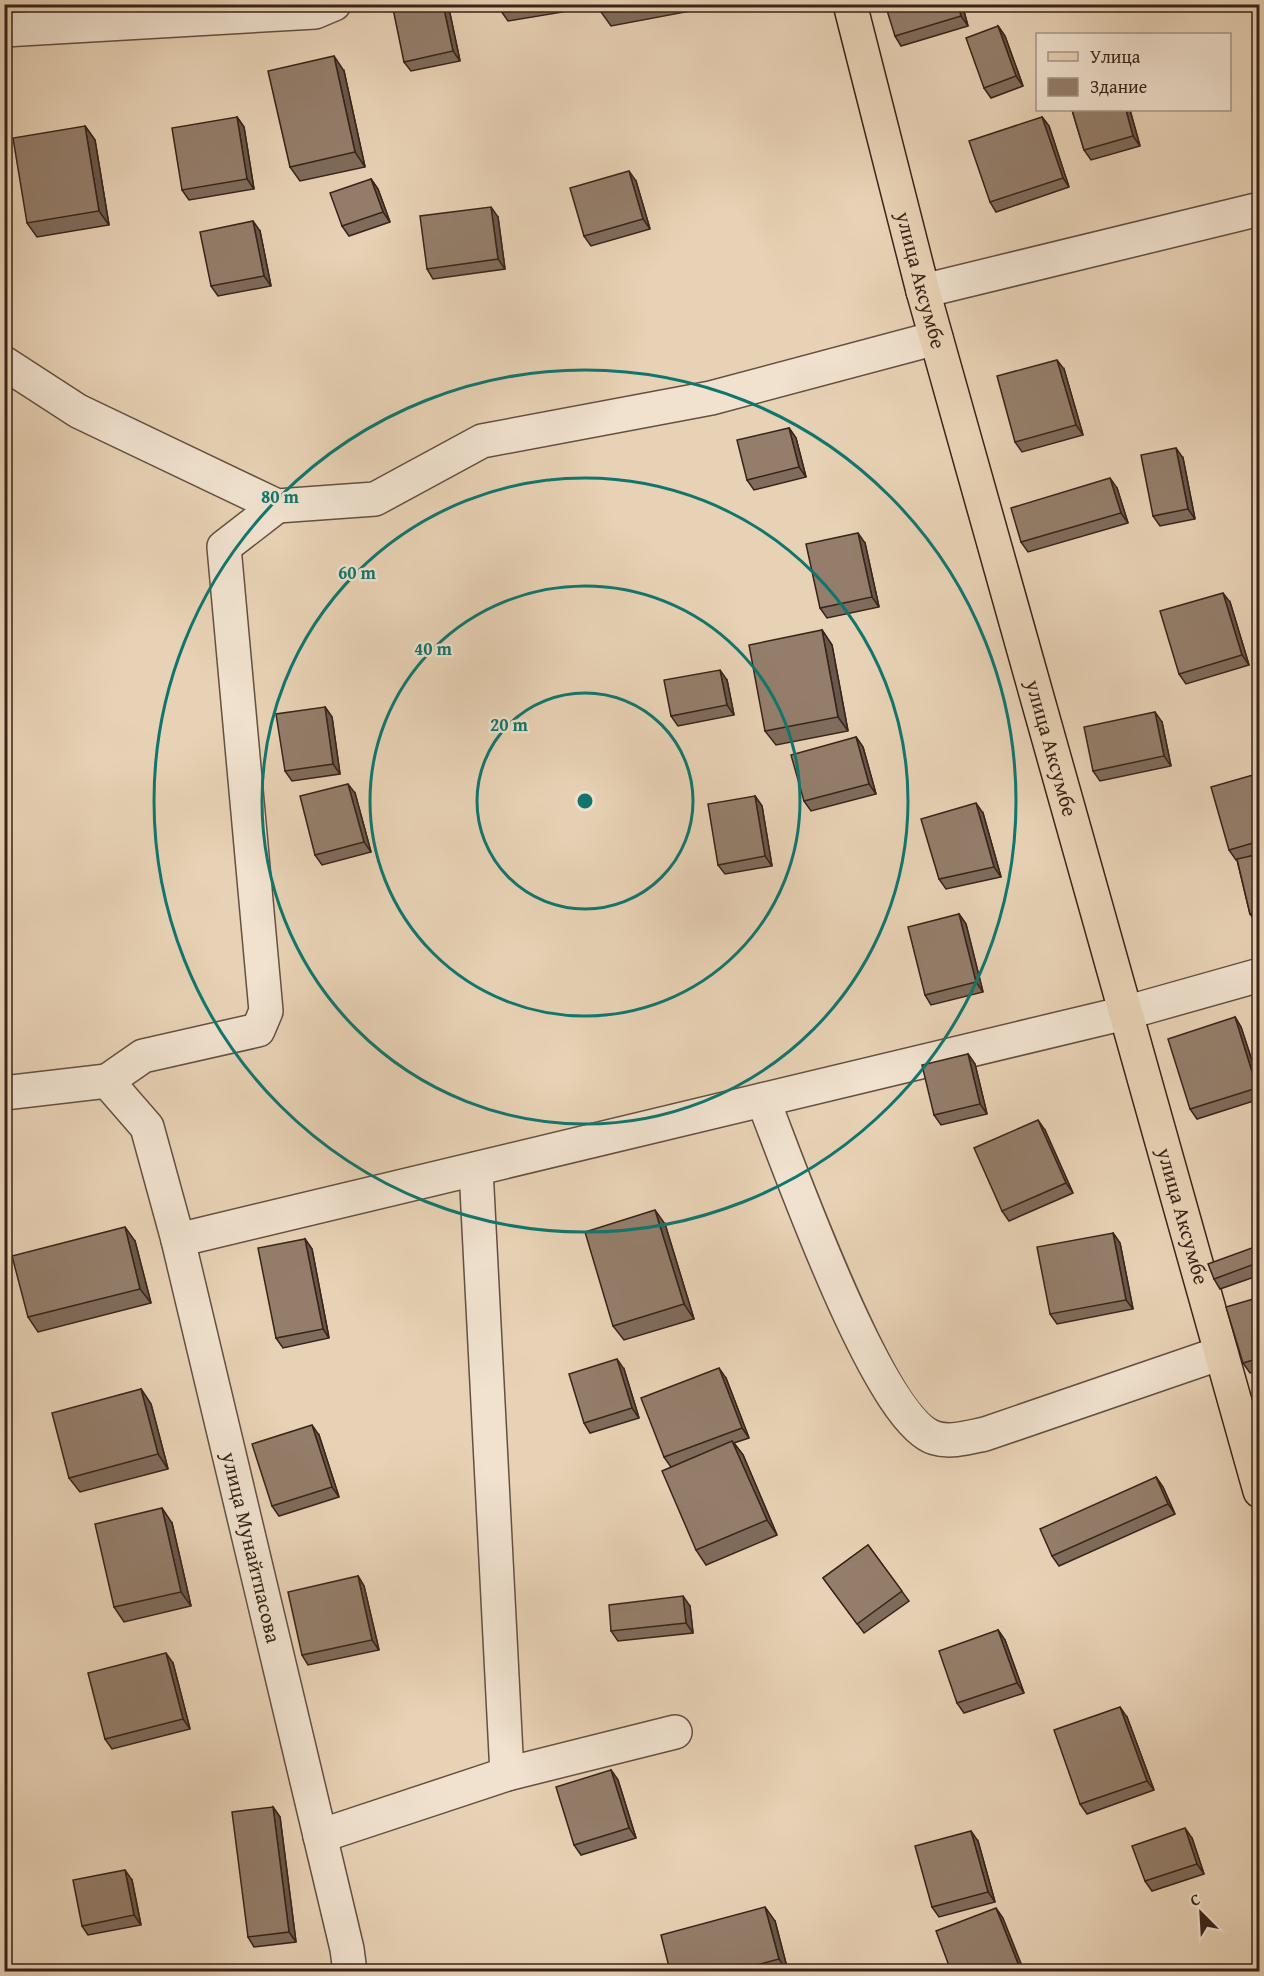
<svg xmlns="http://www.w3.org/2000/svg" width="1264" height="1976" font-family="'Gentium Book Plus',serif">
  <style>
    .lines { fill: none; stroke-linecap: round; stroke-linejoin: round }
    .minor-casing { stroke: #645041; stroke-width: 36 }
    .major-casing { stroke: #38241a; stroke-width: 36 }
    .minor { stroke: #f0e2cf; stroke-width: 33 }
    .major { stroke: #e8d2b5; stroke-width: 33 }
    .wall { fill: #7f6c5c; stroke: #38241a; stroke-width: 1.5 }
    .shaded-wall { fill: #68584b; stroke: #38241a; stroke-width: 1.5 }
    .building { fill: #947e6b; stroke: #38241a; stroke-width: 1.5 }
    .ring { fill: none; stroke: #0f766e; stroke-width: 3 }
    .labels { text-anchor: middle; stroke-width: 5; stroke-linejoin: round; paint-order: stroke }
    .street-label { font-size: 21px; fill: #38241a; stroke: #f0e2cf }
    .centre { fill: #0f766e; stroke: #f0e2cf; stroke-width: 3 }
    .ring-label { font-size: 18px; text-anchor: middle; font-weight: bold; fill: #0f766e; stroke: #f0e2cf; stroke-width: 5; stroke-linejoin: round; paint-order: stroke }
  </style>
  <rect width="100%" height="100%" fill="#e8d2b5"/>
  <filter id="stains"><feTurbulence type="fractalNoise" baseFrequency=".00333" numOctaves="4"/><feColorMatrix values="0 0 0 0 .2 0 0 0 0 .09 0 0 0 0 .02 0 0 0 .5 -.17"/></filter>
  <radialGradient id="worn" r=".72"><stop offset=".6" stop-color="#630" stop-opacity="0"/><stop offset="1" stop-color="#630" stop-opacity=".3"/></radialGradient>
  <g class="lines">
    <defs>
      <g id="minor">
        <polyline points="4,30 315,12 334,4"/>
        <polyline points="923,291 1260,209"/>
        <polyline points="4,363 78,411 277,506 375,499 482,441 711,398 936,338"/>
        <polyline points="107,1081 143,1056 258,1030 266,1011 224,547 277,506"/>
        <path id="s1" d="M4 1093 107 1081 147 1127 178 1240 347 1949 350 1972"/>
        <path d="M763 1100C787 1160 878 1421 935 1438 951 1443 970 1437 985 1434L1221 1353"/>
        <polyline points="178,1240 1125,1013 1260,975"/>
        <polyline points="507,1774 675,1732"/>
        <polyline points="320,1836 507,1774 476,1169"/>
      </g>
      <g id="major">
        <path id="s2" d="M850 4 923 291 1260 1491"/>
      </g>
    </defs>
    <!-- minor casing -->
    <use href="#minor" class="minor-casing"/>
    <!-- major casing -->
    <use href="#major" class="major-casing"/>
    <!-- minor -->
    <use href="#minor" class="minor"/>
    <!-- major -->
    <use href="#major" class="major"/>
  </g>
  <!-- wall -->
  <g class="wall">
    <polygon points="448,4 460,61 411,71 404,62"/>
    <polygon points="500,4 562,4 563,12 508,21 501,11"/>
    <polygon points="599,4 695,4 696,10 611,26 601,12"/>
    <polygon points="962,4 968,26 901,46 895,36"/>
    <polygon points="998,26 1005,36 1023,86 991,98 984,88"/>
    <polygon points="344,71 365,167 300,181 290,167"/>
    <polygon points="1072,110 1130,110 1140,146 1091,160 1084,150"/>
    <polygon points="237,117 244,127 254,189 189,200 182,190"/>
    <polygon points="1042,117 1049,126 1069,187 996,212 990,202"/>
    <polygon points="85,126 95,140 109,225 37,237 27,223"/>
    <polygon points="371,179 378,189 390,222 349,236 342,226"/>
    <polygon points="636,181 650,229 591,246 584,236"/>
    <polygon points="498,217 505,269 433,279 427,269"/>
    <polygon points="260,231 271,286 218,296 211,286"/>
    <polygon points="1064,369 1083,435 1022,452 1015,442"/>
    <polygon points="789,428 796,438 806,477 754,490 747,480"/>
    <polygon points="1183,458 1195,519 1160,526 1153,516"/>
    <polygon points="1117,488 1128,523 1028,552 1021,542"/>
    <polygon points="865,543 879,607 827,618 820,608"/>
    <polygon points="1230,602 1249,665 1186,684 1179,674"/>
    <polygon points="822,630 832,645 848,731 776,745 765,731"/>
    <polygon points="727,680 734,715 678,726 671,716"/>
    <polygon points="325,707 332,717 340,774 292,781 285,771"/>
    <polygon points="1162,722 1171,766 1100,781 1093,771"/>
    <polygon points="856,737 863,747 876,794 811,811 804,801"/>
    <polygon points="1260,773 1260,853 1248,857 1260,854 1260,924 1257,924 1250,914 1237,860 1236,860 1229,850"/>
    <polygon points="355,793 371,852 322,865 315,855"/>
    <polygon points="755,796 762,806 772,866 725,874 718,865"/>
    <polygon points="983,813 1001,877 946,889 939,879"/>
    <polygon points="959,914 966,924 983,992 931,1005 925,995"/>
    <polygon points="1235,1017 1241,1027 1260,1085 1260,1099 1197,1119 1190,1109"/>
    <polygon points="968,1054 975,1064 987,1114 941,1125 934,1115"/>
    <polygon points="1045,1130 1073,1193 1009,1221 1002,1211"/>
    <polygon points="665,1224 694,1319 624,1340 613,1326"/>
    <polygon points="1113,1233 1120,1243 1133,1309 1057,1324 1050,1314"/>
    <polygon points="305,1239 312,1249 329,1338 283,1348 276,1338"/>
    <polygon points="135,1241 151,1303 38,1332 28,1317"/>
    <polygon points="1260,1245 1260,1275 1220,1289 1214,1279"/>
    <polygon points="1260,1297 1260,1370 1250,1373 1243,1363"/>
    <polygon points="624,1369 639,1418 590,1433 584,1423"/>
    <polygon points="726,1378 749,1438 734,1443 743,1455 777,1535 706,1565 696,1550 671,1467 664,1457"/>
    <polygon points="141,1389 151,1404 168,1469 80,1492 69,1478"/>
    <polygon points="319,1435 339,1497 279,1516 272,1506"/>
    <polygon points="1156,1477 1163,1487 1175,1514 1059,1566 1052,1556"/>
    <polygon points="172,1523 191,1606 124,1622 114,1607"/>
    <polygon points="868,1545 909,1601 864,1633 823,1578"/>
    <polygon points="358,1576 364,1586 379,1650 308,1665 302,1655"/>
    <polygon points="690,1606 693,1633 618,1641 611,1631"/>
    <polygon points="998,1630 1005,1640 1024,1693 964,1713 957,1703"/>
    <polygon points="173,1663 190,1729 112,1749 105,1739"/>
    <polygon points="1127,1717 1154,1790 1087,1814 1080,1804"/>
    <polygon points="611,1770 618,1780 636,1838 581,1855 574,1845"/>
    <polygon points="273,1807 280,1817 296,1942 254,1947 248,1937"/>
    <polygon points="1192,1838 1204,1874 1152,1891 1145,1881"/>
    <polygon points="978,1841 995,1902 939,1917 932,1907"/>
    <polygon points="132,1880 141,1925 88,1935 82,1926"/>
    <polygon points="775,1921 788,1971 670,1971"/>
  </g>
  <!-- shaded-wall -->
  <g class="shaded-wall">
    <polygon points="443,4 448,4 460,61 453,51"/>
    <polygon points="558,4 562,4 563,12"/>
    <polygon points="958,4 962,4 968,26 961,16"/>
    <polygon points="998,26 1005,36 1023,86 1016,76"/>
    <polygon points="334,56 344,71 365,167 355,152"/>
    <polygon points="1126,110 1130,110 1140,146 1133,136"/>
    <polygon points="237,117 244,127 254,189 247,179"/>
    <polygon points="1042,117 1049,126 1069,187 1063,178"/>
    <polygon points="85,126 95,140 109,225 99,211"/>
    <polygon points="629,171 636,181 650,229 643,219"/>
    <polygon points="371,179 378,189 390,222 383,212"/>
    <polygon points="491,207 498,217 505,269 498,259"/>
    <polygon points="253,221 260,231 271,286 264,276"/>
    <polygon points="1057,360 1064,369 1083,435 1076,425"/>
    <polygon points="789,428 796,438 806,477 799,467"/>
    <polygon points="1176,448 1183,458 1195,519 1188,509"/>
    <polygon points="1110,478 1117,488 1128,523 1121,513"/>
    <polygon points="858,533 865,543 879,607 872,597"/>
    <polygon points="1223,593 1230,602 1249,665 1242,655"/>
    <polygon points="822,630 832,645 848,731 838,717"/>
    <polygon points="720,670 727,680 734,715 727,705"/>
    <polygon points="325,707 332,717 340,774 333,764"/>
    <polygon points="1155,712 1162,722 1171,766 1164,756"/>
    <polygon points="856,737 863,747 876,794 869,784"/>
    <polygon points="348,784 355,793 371,852 364,842"/>
    <polygon points="755,796 762,806 772,866 765,856"/>
    <polygon points="976,803 983,813 1001,877 994,867"/>
    <polygon points="959,914 966,924 983,992 976,982"/>
    <polygon points="1235,1017 1241,1027 1260,1085 1260,1092 1257,1088"/>
    <polygon points="968,1054 975,1064 987,1114 980,1104"/>
    <polygon points="1038,1120 1045,1130 1073,1193 1066,1183"/>
    <polygon points="655,1210 665,1224 694,1319 684,1304"/>
    <polygon points="125,1227 135,1241 151,1303 140,1289"/>
    <polygon points="1113,1233 1120,1243 1133,1309 1126,1300"/>
    <polygon points="305,1239 312,1249 329,1338 323,1329"/>
    <polygon points="617,1359 624,1369 639,1418 632,1408"/>
    <polygon points="719,1368 726,1378 749,1438 742,1428"/>
    <polygon points="141,1389 151,1404 168,1469 158,1454"/>
    <polygon points="312,1425 319,1435 339,1497 332,1487"/>
    <polygon points="732,1441 743,1455 777,1535 767,1520"/>
    <polygon points="1156,1477 1163,1487 1175,1514 1168,1504"/>
    <polygon points="162,1508 172,1523 191,1606 181,1592"/>
    <polygon points="358,1576 364,1586 379,1650 372,1640"/>
    <polygon points="683,1596 690,1606 693,1633 686,1623"/>
    <polygon points="998,1630 1005,1640 1024,1693 1017,1683"/>
    <polygon points="166,1653 173,1663 190,1729 183,1719"/>
    <polygon points="1120,1707 1127,1717 1154,1790 1147,1781"/>
    <polygon points="611,1770 618,1780 636,1838 629,1828"/>
    <polygon points="273,1807 280,1817 296,1942 289,1932"/>
    <polygon points="1185,1828 1192,1838 1204,1874 1197,1864"/>
    <polygon points="971,1831 978,1841 995,1902 988,1892"/>
    <polygon points="125,1870 132,1880 141,1925 134,1915"/>
    <polygon points="765,1907 775,1921 788,1971 787,1971 779,1959"/>
    <polygon points="996,1908 1003,1918 1024,1971 1021,1971"/>
  </g>
  <!-- building -->
  <g class="building">
    <polygon points="392,4 443,4 453,51 404,62"/>
    <polygon points="500,4 540,4 501,11"/>
    <polygon points="599,4 640,4 601,12"/>
    <polygon points="885,4 958,4 961,16 895,36"/>
    <polygon points="998,26 1016,76 984,88 966,38"/>
    <polygon points="334,56 355,152 290,167 268,71"/>
    <polygon points="1072,110 1126,110 1133,136 1084,150"/>
    <polygon points="237,117 247,179 182,190 172,128"/>
    <polygon points="1042,117 1063,178 990,202 969,141"/>
    <polygon points="85,126 99,211 27,223 13,138"/>
    <polygon points="629,171 643,219 584,236 570,188"/>
    <polygon points="371,179 383,212 342,226 330,193"/>
    <polygon points="491,207 498,259 427,269 420,216"/>
    <polygon points="253,221 264,276 211,286 200,232"/>
    <polygon points="1057,360 1076,425 1015,442 997,376"/>
    <polygon points="789,428 799,467 747,480 737,440"/>
    <polygon points="1176,448 1188,509 1153,516 1141,455"/>
    <polygon points="1110,478 1121,513 1021,542 1011,508"/>
    <polygon points="858,533 872,597 820,608 806,544"/>
    <polygon points="1223,593 1242,655 1179,674 1160,611"/>
    <polygon points="822,630 838,717 765,731 749,645"/>
    <polygon points="720,670 727,705 671,716 664,680"/>
    <polygon points="325,707 333,764 285,771 276,714"/>
    <polygon points="1155,712 1164,756 1093,771 1084,727"/>
    <polygon points="856,737 869,784 804,801 791,755"/>
    <polygon points="1260,773 1260,841 1229,850 1211,787"/>
    <polygon points="348,784 364,842 315,855 300,796"/>
    <polygon points="755,796 765,856 718,865 708,804"/>
    <polygon points="976,803 994,867 939,879 921,819"/>
    <polygon points="1260,854 1260,912 1250,914 1237,859"/>
    <polygon points="959,914 976,982 925,995 908,927"/>
    <polygon points="1235,1017 1257,1088 1190,1109 1168,1039"/>
    <polygon points="968,1054 980,1104 934,1115 922,1065"/>
    <polygon points="1038,1120 1066,1183 1002,1211 974,1148"/>
    <polygon points="655,1210 684,1304 613,1326 585,1232"/>
    <polygon points="125,1227 140,1289 28,1317 12,1256"/>
    <polygon points="1113,1233 1126,1300 1050,1314 1037,1247"/>
    <polygon points="305,1239 323,1329 276,1338 258,1248"/>
    <polygon points="1260,1245 1260,1262 1214,1279 1208,1264"/>
    <polygon points="1260,1297 1260,1358 1243,1363 1226,1307"/>
    <polygon points="617,1359 632,1408 584,1423 569,1374"/>
    <polygon points="719,1368 742,1428 664,1457 641,1398"/>
    <polygon points="141,1389 158,1454 69,1478 52,1413"/>
    <polygon points="312,1425 332,1487 272,1506 252,1444"/>
    <polygon points="732,1441 767,1520 696,1550 662,1471"/>
    <polygon points="1156,1477 1168,1504 1052,1556 1040,1529"/>
    <polygon points="162,1508 181,1592 114,1607 95,1524"/>
    <polygon points="868,1545 902,1591 857,1624 823,1578"/>
    <polygon points="358,1576 372,1640 302,1655 288,1592"/>
    <polygon points="683,1596 686,1623 611,1631 609,1605"/>
    <polygon points="998,1630 1017,1683 957,1703 939,1651"/>
    <polygon points="166,1653 183,1719 105,1739 88,1673"/>
    <polygon points="1120,1707 1147,1781 1080,1804 1054,1730"/>
    <polygon points="611,1770 629,1828 574,1845 556,1787"/>
    <polygon points="273,1807 289,1932 248,1937 232,1812"/>
    <polygon points="1185,1828 1197,1864 1145,1881 1132,1846"/>
    <polygon points="971,1831 988,1892 932,1907 915,1846"/>
    <polygon points="125,1870 134,1915 82,1926 73,1880"/>
    <polygon points="765,1907 779,1959 733,1971 670,1971 661,1935"/>
    <polygon points="996,1908 1021,1971 951,1971 936,1931"/>
  </g>
  <!-- distance rings -->
  <g class="ring">
    <circle cx="585" cy="801" r="108"/>
    <circle cx="585" cy="801" r="215"/>
    <circle cx="585" cy="801" r="323"/>
    <circle cx="585" cy="801" r="431"/>
  </g>
  <g class="labels">
    <!-- street labels -->
    <g class="street-label">
      <text dy="7" stroke="none"><textPath href="#s2" startOffset="285">улица Аксумбе</textPath></text>
      <text dy="7" stroke="none"><textPath href="#s2" startOffset="771">улица Аксумбе</textPath></text>
      <text dy="7" stroke="none"><textPath href="#s2" startOffset="1257">улица Аксумбе</textPath></text>
      <text dy="7" stroke="none"><textPath href="#s1" startOffset="598">улица Мунайтпасова</textPath></text>
    </g>
  </g>
  <circle cx="585" cy="801" r="9" class="centre"/>
  <g class="ring-label">
    <text x="280" y="503">80 m</text>
    <text x="357" y="579">60 m</text>
    <text x="433" y="655">40 m</text>
    <text x="509" y="731">20 m</text>
  </g>
  <!-- margin -->
  <rect width="1264" height="1976" fill="none" stroke="#e8d2b5" stroke-width="24"/>
  <rect x="6" y="6" width="1252" height="1964" fill="none" stroke="#38241a" stroke-width="3"/>
  <rect x="12" y="12" width="1240" height="1952" fill="none" stroke="#38241a" stroke-width="1.5"/>
  <!-- legend -->
  <rect x="1036" y="33" width="195" height="78" fill="#f0e2cf" stroke="#a69687" stroke-width="1.5"/>
  <rect x="1048" y="52" width="30" height="9" fill="#e8d2b5" stroke="#a69687" stroke-width="1.5"/>
  <text x="1090" y="63" font-size="18" fill="#38241a">Улица</text>
  <rect x="1048" y="78" width="30" height="18" fill="#947e6b" stroke="#a69687" stroke-width="1.5"/>
  <text x="1090" y="93" font-size="18" fill="#38241a">Здание</text>
  <!-- north arrow -->
  <g transform="translate(1201 1913) rotate(336)" stroke="#f0e2cf" stroke-width="4.5" paint-order="stroke">
  <path d="M0-4.5L10 22L0 15L-10 22Z" fill="#38241a"/>
  <text y="-9" font-size="16" font-weight="bold" text-anchor="middle" fill="#38241a">С</text>
  </g>
  <rect width="100%" height="100%" filter="url(#stains)"/>
  <rect width="100%" height="100%" fill="url(#worn)"/>
</svg>
